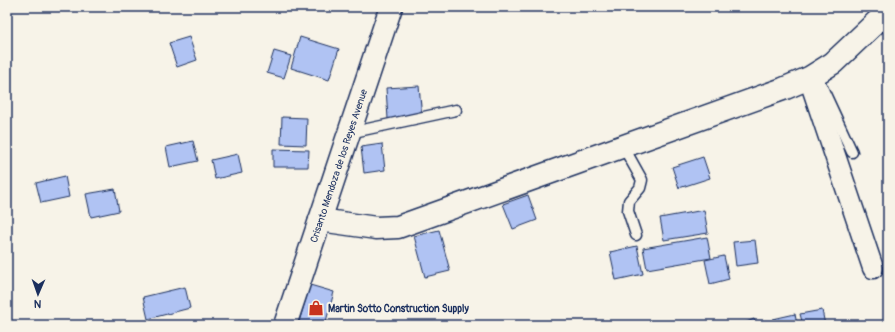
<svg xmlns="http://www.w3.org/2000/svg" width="895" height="332" font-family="Pangolin,sans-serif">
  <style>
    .building { fill: #b0c3f3; stroke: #1b2f5e }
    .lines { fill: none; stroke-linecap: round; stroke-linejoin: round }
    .service-casing { stroke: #1b2f5e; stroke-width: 13 }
    .minor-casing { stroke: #1b2f5e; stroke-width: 23 }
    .tertiary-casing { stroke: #1b2f5e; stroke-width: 25 }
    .secondary-casing { stroke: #1b2f5e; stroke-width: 25 }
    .service { stroke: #f7f3e8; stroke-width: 10 }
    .minor { stroke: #f7f3e8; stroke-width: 20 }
    .tertiary { stroke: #f7f3e8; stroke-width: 22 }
    .secondary { stroke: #f7f3e8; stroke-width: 22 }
    .labels { text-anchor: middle; stroke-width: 4; stroke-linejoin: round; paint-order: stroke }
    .street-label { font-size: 10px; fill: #1b2f5e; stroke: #f7f3e8 }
    .poi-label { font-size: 10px; font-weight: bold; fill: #1b2f5e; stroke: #f7f3e8; text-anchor: start }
  </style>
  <rect width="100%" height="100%" fill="#f7f3e8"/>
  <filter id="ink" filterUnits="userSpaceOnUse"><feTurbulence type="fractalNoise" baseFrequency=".025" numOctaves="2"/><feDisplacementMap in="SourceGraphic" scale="8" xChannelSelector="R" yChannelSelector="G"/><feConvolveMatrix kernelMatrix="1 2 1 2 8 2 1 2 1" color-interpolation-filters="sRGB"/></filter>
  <g filter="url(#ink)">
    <!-- building -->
    <g class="building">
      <polygon points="189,37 197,60 177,67 169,43"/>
      <polygon points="300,37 339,49 329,80 291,68"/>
      <polygon points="274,51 291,56 284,78 267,73"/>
      <polygon points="419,86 422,117 388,119 386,88"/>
      <polygon points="282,117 307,118 306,145 281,144"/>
      <polygon points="193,141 198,161 170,167 166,147"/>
      <polygon points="382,144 385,170 364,173 361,147"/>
      <polygon points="273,149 309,150 308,167 273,167"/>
      <polygon points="238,154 242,173 215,179 211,160"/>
      <polygon points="703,157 710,178 679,188 672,167"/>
      <polygon points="65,176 69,197 41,203 36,183"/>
      <polygon points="115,189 119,211 91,217 86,194"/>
      <polygon points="528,195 537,220 513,229 503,204"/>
      <polygon points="704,210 708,233 664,240 660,218"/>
      <polygon points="439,230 450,271 425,277 414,236"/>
      <polygon points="707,237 711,258 647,269 643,248"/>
      <polygon points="755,240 758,263 736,266 733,242"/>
      <polygon points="637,246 643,274 616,280 610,252"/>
      <polygon points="724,256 729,279 710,284 705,260"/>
      <polygon points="310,285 334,292 325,325 298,325"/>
      <polygon points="185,287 190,308 148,319 143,297"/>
      <polygon points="822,310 825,325 803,325 800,314"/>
      <polygon points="795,314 797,325 774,325 773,319"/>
      <polygon points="754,319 757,325 739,325"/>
    </g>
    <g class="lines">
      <defs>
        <g id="service">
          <polyline points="820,83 852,152"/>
          <polyline points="349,133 456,110"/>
          <polyline points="623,146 642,180 640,188 629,201 628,211 636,235"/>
        </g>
        <polyline id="minor" points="809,78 873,268"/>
        <polyline id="tertiary" points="320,220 376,228 398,227 783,89 809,78 833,63 888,11"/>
        <g id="secondary">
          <path id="s1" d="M285 325 391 7"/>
        </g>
      </defs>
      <!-- service casing -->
      <use href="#service" class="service-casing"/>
      <!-- minor casing -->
      <use href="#minor" class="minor-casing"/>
      <!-- tertiary casing -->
      <use href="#tertiary" class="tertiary-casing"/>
      <!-- secondary casing -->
      <use href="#secondary" class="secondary-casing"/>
      <!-- service -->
      <use href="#service" class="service"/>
      <!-- minor -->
      <use href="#minor" class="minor"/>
      <!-- tertiary -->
      <use href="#tertiary" class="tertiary"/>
      <!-- secondary -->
      <use href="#secondary" class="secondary"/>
    </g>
  </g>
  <!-- icons -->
  <defs>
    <symbol id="shop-bare" viewBox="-9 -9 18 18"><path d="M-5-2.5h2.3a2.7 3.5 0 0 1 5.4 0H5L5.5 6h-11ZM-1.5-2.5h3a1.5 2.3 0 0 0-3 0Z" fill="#c8321e" stroke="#f7f3e8" stroke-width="2.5" paint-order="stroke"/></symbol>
  </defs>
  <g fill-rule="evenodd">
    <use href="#shop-bare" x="305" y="297" width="22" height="22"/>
  </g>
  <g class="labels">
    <!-- street labels -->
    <g class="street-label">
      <text dy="4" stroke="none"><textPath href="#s1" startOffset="168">Crisanto Mendoza de los Reyes Avenue</textPath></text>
    </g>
    <!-- poi labels -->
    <g class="poi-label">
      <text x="328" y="312">Martin Sotto Construction Supply</text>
    </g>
  </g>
  <!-- margin -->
  <rect width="895" height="332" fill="none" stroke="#f7f3e8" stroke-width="24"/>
  <rect x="12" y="12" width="871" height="308" fill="none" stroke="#1b2f5e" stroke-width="1.5" filter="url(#ink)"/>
  <!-- north arrow -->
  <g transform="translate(38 294) rotate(182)" stroke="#f7f3e8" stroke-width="3" paint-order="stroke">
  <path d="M0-3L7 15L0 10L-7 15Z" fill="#1b2f5e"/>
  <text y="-6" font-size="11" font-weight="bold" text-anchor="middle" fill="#1b2f5e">N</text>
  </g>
</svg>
